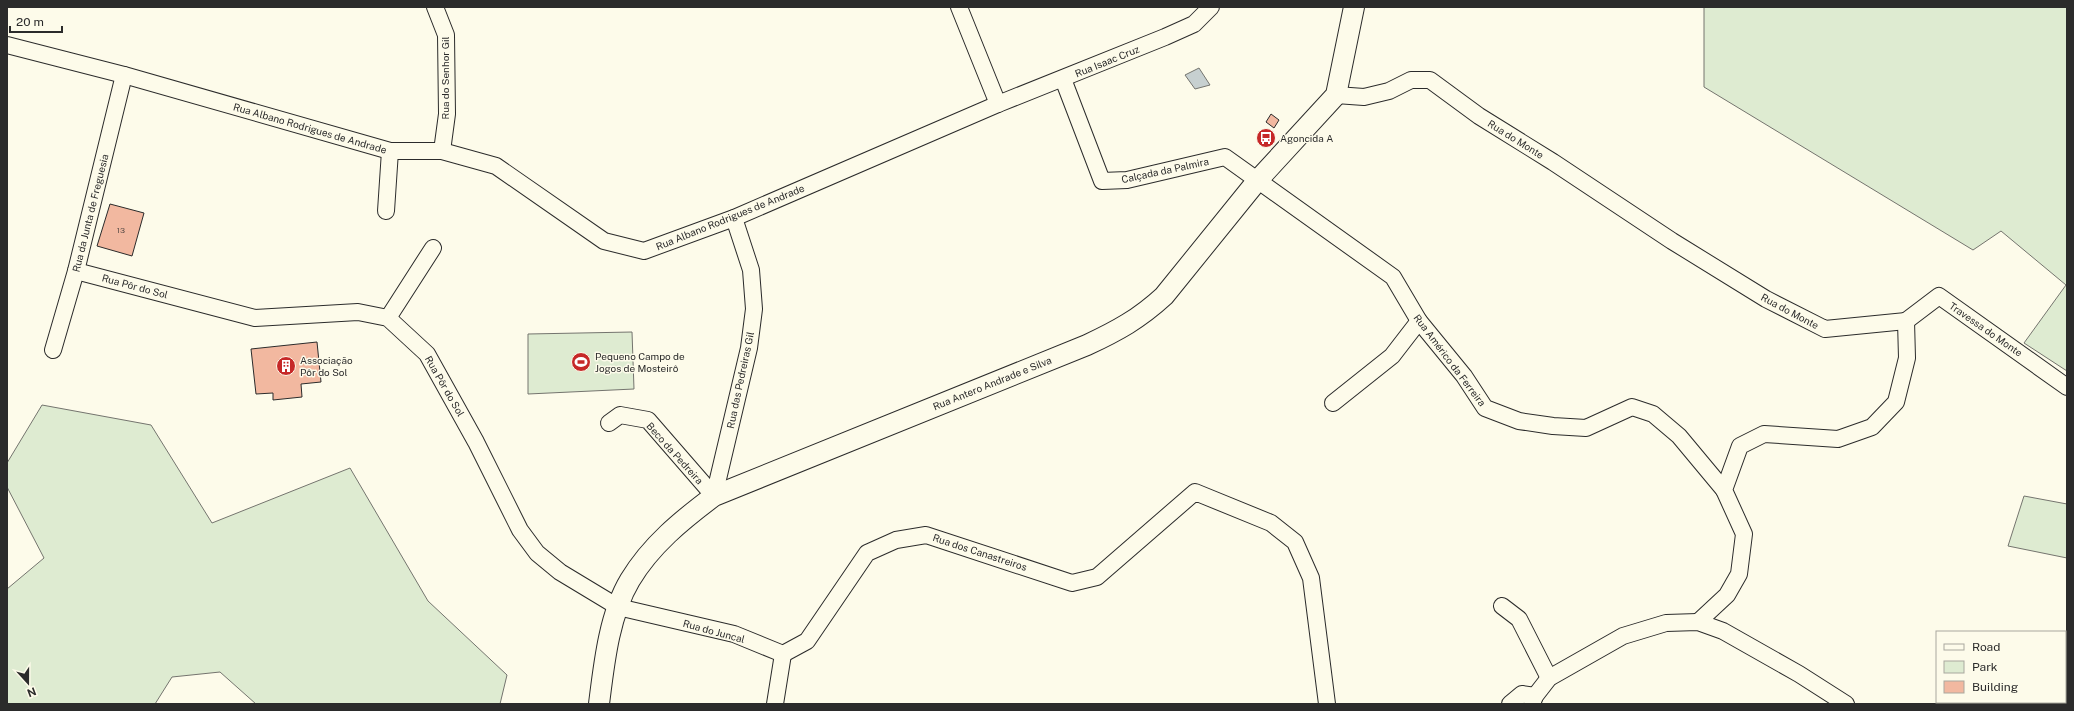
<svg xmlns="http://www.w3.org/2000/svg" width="2074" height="711" font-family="'Public Sans',sans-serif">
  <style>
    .green { fill: #deebd1; stroke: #74746e }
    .water { fill: #c7d0d0; stroke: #74746e }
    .building { fill: #f2b8a0; stroke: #2b2b2b }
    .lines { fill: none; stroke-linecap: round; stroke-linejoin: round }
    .minor-casing { stroke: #2b2b2b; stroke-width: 18 }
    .tertiary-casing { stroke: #2b2b2b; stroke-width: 22 }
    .minor { stroke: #fdfbea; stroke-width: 16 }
    .tertiary { stroke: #fdfbea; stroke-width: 20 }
    .labels { text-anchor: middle; stroke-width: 3; stroke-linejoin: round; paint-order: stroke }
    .number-label { font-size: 8px; fill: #5d4e48 }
    .street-label { font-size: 10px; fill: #2b2b2b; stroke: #fdfbea }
    .poi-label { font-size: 10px; fill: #2b2b2b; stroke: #fdfbea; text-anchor: start }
  </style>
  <rect width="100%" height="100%" fill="#fdfbea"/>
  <!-- green -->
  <g class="green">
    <polygon points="1704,7 2067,7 2067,371 2024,343 2066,285 2001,231 1973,250 1704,87"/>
    <polygon points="632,332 634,389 528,394 528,334"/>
    <polygon points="42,405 151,425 212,523 350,468 428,601 507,675 500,704 256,704 220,672 172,677 155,704 7,704 7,589 44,558 7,487 7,463"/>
    <polygon points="2024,496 2067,504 2067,558 2008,546"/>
  </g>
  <!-- water -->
  <polygon class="water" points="1199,68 1210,85 1195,89 1185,75"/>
  <!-- building -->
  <g class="building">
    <polygon points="1271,114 1279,120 1274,128 1266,122"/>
    <polygon points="110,204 144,213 132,256 97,246"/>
    <polygon points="317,342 321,382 301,384 302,397 273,400 273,393 256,394 251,349"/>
  </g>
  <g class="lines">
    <defs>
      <g id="minor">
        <polyline points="435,7 446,35 447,114 442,151"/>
        <polyline points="959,7 998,104"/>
        <polyline points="7,45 124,75 390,151 442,151 496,166 604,241 644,251 734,218 998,104 1165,37 1194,24 1211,7"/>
        <polyline points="1063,79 1102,181 1127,180 1225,157 1393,277 1419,321 1464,376 1485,408 1519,421 1553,426 1586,428 1632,407 1653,414 1679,436 1724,490"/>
        <polyline points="1336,95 1364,97 1389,91 1411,80 1430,80 1479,116 1553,162 1672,241 1766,299 1825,329 1906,321"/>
        <polyline points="386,211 390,151"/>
        <polyline points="76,271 255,318 358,312 388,318 427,354 476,442 520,530 537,553 560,572 618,607 734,634 783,654"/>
        <polyline points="388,318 433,248"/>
        <polyline points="1906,321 1939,296 2067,387"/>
        <polyline points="53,350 76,271 124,75"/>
        <polyline points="1333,403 1392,356 1419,321"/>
        <polyline points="609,423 620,415 648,420 714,496"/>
        <polyline points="714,496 749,348 754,309 751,270 734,218"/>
        <polyline points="1502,606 1519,619 1549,678"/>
        <polyline points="1698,622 1727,595 1739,574 1744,534 1724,490 1740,446 1764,434 1838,439 1872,427 1896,402 1907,358 1906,321"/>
        <polyline points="783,654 807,641 867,553 896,540 926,535 1072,583 1097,577 1195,492 1271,523 1295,542 1311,578 1327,704"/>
        <polyline points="775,704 783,654"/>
        <polyline points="1510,704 1522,694 1535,696"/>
        <polyline points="1532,704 1535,696 1549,678 1623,636 1666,623 1698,622 1723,631 1799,674 1846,704"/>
      </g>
      <path id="tertiary" d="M599 704C604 664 609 615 630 580 651 545 682 520 714 496L1087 345C1117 331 1139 319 1164 296L1257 181 1336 95 1354 7"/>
    </defs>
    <!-- minor casing -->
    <use href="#minor" class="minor-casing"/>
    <!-- tertiary casing -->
    <use href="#tertiary" class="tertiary-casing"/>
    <!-- minor -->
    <use href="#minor" class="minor"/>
    <!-- tertiary -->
    <use href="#tertiary" class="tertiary"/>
  </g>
  <!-- icons -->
  <defs>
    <symbol id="bus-disc" viewBox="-11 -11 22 22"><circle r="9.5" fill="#c62828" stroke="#fdfbea"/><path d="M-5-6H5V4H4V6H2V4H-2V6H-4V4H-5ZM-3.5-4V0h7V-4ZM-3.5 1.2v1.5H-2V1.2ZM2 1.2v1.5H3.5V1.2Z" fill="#fff"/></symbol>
    <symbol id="stadium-disc" viewBox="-11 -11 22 22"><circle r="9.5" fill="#c62828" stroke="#fdfbea"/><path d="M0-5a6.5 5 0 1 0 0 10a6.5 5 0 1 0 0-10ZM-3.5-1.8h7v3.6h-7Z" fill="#fff"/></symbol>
    <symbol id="building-disc" viewBox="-11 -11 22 22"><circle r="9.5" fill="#c62828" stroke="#fdfbea"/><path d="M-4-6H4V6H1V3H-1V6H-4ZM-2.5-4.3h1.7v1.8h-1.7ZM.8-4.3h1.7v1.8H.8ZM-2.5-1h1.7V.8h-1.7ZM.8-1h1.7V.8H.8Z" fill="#fff"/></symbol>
  </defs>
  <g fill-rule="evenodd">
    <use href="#bus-disc" x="1255" y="127" width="22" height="22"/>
    <use href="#stadium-disc" x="570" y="351" width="22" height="22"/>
    <use href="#building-disc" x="275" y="355" width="22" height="22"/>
  </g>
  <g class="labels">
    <!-- number labels -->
    <g class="number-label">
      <text x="121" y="233">13</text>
    </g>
    <!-- street labels -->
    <g class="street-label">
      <text transform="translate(1107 61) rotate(-22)" y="4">Rua Isaac Cruz</text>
      <text transform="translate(445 78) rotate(-90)" y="4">Rua do Senhor Gil</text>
      <text transform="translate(310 128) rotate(16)" y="4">Rua Albano Rodrigues de Andrade</text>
      <text transform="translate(1516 139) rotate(32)" y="4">Rua do Monte</text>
      <text transform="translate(1165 170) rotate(-12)" y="4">Calçada da Palmira</text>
      <text transform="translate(90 213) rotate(-76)" y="4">Rua da Junta de Freguesia</text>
      <text transform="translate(730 217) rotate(-22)" y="4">Rua Albano Rodrigues de Andrade</text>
      <text transform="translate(135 286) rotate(15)" y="4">Rua Pôr do Sol</text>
      <text transform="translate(1790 311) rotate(28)" y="4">Rua do Monte</text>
      <text transform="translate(1986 329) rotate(35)" y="4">Travessa do Monte</text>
      <text transform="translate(1450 360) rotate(53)" y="4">Rua Américo da Ferreira</text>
      <text transform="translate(740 380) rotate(-78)" y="4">Rua das Pedreiras Gil</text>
      <text transform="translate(992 383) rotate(-22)" y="4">Rua Antero Andrade e Silva</text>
      <text transform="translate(445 386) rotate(60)" y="4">Rua Pôr do Sol</text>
      <text transform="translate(675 453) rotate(48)" y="4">Beco da Pedreira</text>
      <text transform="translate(980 552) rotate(18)" y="4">Rua dos Canastreiros</text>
      <text transform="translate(714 631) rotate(15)" y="4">Rua do Juncal</text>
    </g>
    <!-- poi labels -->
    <g class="poi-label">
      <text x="1280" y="142">Agoncida A</text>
      <text x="595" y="360">Pequeno Campo de<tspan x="595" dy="12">Jogos de Mosteirô</tspan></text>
      <text x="300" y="364">Associação<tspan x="300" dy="12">Pôr do Sol</tspan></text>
    </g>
  </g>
  <!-- border -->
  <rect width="2074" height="711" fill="none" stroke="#2b2b2b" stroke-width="16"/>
  <!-- legend -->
  <rect x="1936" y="631" width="130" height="72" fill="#fdfbea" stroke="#a9a89e"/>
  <rect x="1944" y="644" width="20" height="6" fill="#fdfbea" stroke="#a9a89e"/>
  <text x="1972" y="651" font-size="12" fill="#2b2b2b">Road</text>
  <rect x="1944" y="661" width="20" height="12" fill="#deebd1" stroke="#a9a89e"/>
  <text x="1972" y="671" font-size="12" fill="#2b2b2b">Park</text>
  <rect x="1944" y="681" width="20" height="12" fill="#f2b8a0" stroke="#a9a89e"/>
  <text x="1972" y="691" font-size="12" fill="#2b2b2b">Building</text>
  <!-- north arrow -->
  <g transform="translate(28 683) rotate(159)" stroke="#fdfbea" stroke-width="3" paint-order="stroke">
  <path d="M0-3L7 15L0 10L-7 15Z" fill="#2b2b2b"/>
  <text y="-6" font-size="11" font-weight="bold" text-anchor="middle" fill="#2b2b2b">N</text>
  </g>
  <!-- scale -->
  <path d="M10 26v6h52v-6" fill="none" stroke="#2b2b2b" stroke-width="2"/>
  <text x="16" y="26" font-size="12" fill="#2b2b2b" stroke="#fdfbea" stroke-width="3" paint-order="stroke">20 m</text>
</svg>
